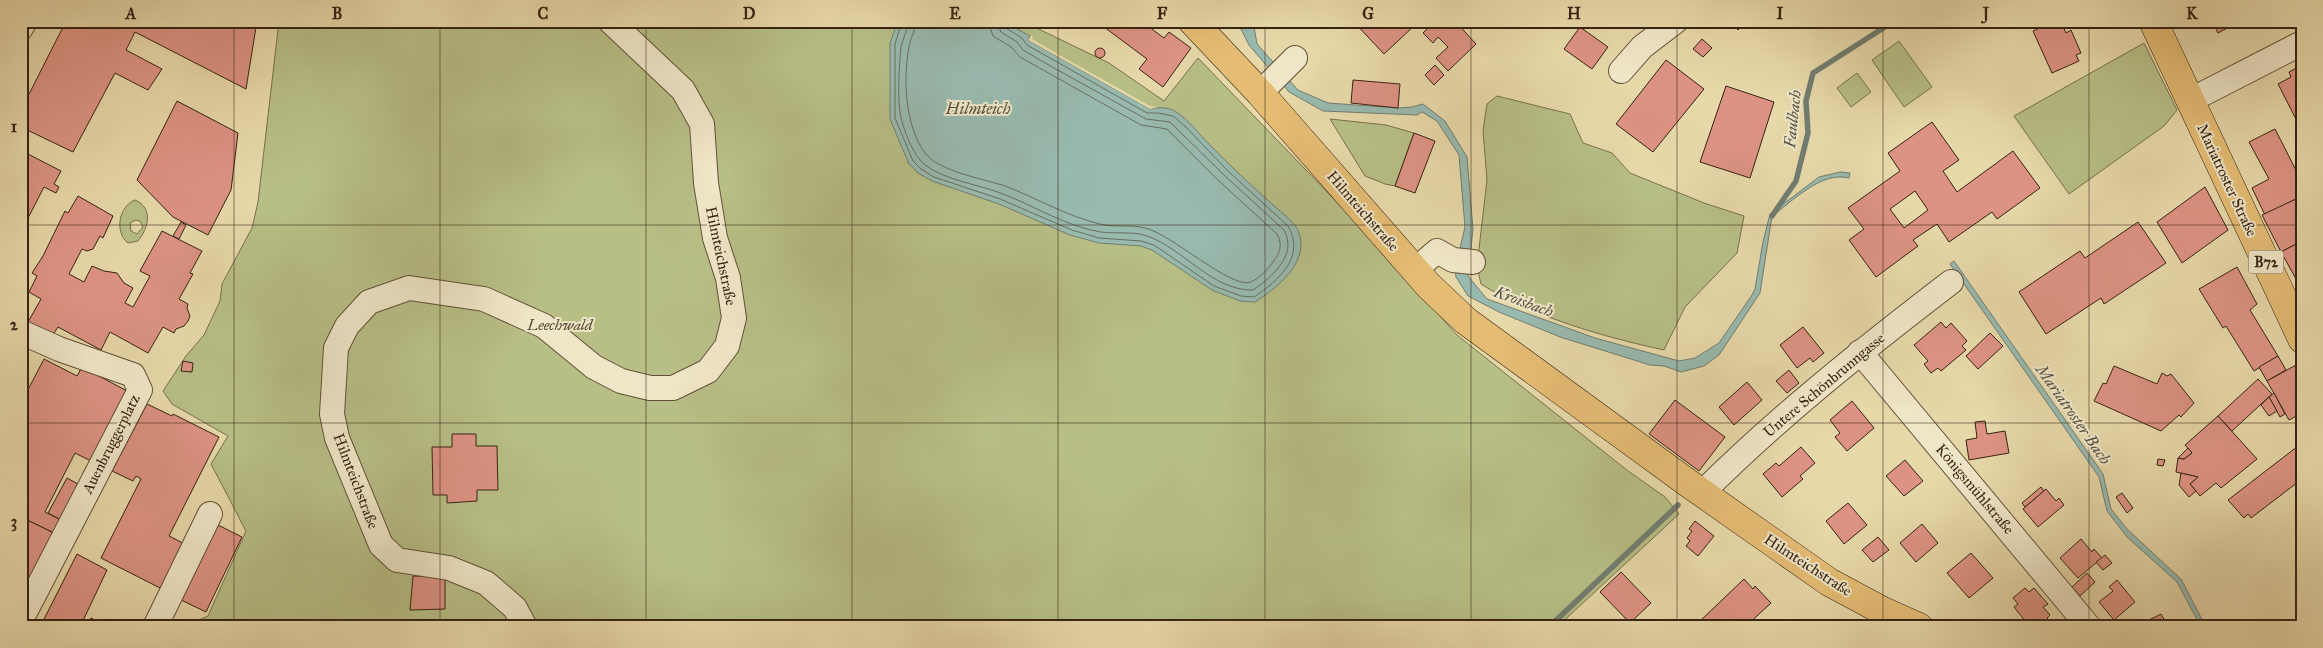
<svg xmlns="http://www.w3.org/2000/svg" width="2323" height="648" font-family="'IM FELL Great Primer',serif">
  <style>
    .green { fill: #b7be86; stroke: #77704c; fill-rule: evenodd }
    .water { fill: #98b9ae; stroke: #717d70 }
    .pier { fill: #e7d8a9 }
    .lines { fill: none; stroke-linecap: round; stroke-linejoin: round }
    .shore { stroke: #686e60; stroke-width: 1 }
    .stream { stroke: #717d70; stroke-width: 5.5 }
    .building { fill: #dd9383; stroke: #372213; fill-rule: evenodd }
    .minor-casing { stroke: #635038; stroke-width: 26 }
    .major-casing { stroke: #372213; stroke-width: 29 }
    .minor { stroke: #efe6c7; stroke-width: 24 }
    .major { stroke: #e4bc74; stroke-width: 28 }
    .grid { fill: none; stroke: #372213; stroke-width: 1; stroke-opacity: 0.55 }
    .labels { text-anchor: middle; stroke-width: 4; stroke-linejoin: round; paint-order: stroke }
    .shield { fill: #efe6c7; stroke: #6e5d49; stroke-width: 1 }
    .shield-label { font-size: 14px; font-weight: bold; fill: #372213 }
    .street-label { font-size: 15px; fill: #372213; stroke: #efe6c7 }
    .park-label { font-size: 15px; font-style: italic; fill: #574930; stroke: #efe6c7 }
    .water-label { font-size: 16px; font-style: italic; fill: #544f42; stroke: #efe6c7 }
    .neatline { fill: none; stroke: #372213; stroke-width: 2 }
    .grid-label { font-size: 16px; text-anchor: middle; font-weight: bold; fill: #372213 }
  </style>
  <rect width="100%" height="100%" fill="#e7d8a9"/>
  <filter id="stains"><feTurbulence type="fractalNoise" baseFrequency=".004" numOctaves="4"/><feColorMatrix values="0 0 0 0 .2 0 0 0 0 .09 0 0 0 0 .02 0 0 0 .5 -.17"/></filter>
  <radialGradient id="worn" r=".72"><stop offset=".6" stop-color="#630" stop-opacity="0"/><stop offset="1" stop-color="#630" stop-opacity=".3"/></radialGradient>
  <!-- green -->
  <g class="green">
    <polygon points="279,21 1022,21 1109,63 1164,101 1198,58 1358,224 1457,335 1628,471 1665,497 1679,514 1557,627 183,627 208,616 246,531 211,464 228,436 172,404 163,391 186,356 204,335 220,301 222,284 252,228 258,202"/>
    <polygon points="1899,41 1932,87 1904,107 1872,60"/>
    <polygon points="2144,43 2177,110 2164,126 2069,194 2014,116"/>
    <polygon points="1857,73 1871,92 1851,107 1837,88"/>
    <path d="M1497 96 1570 114 1583 143 1612 153 1630 173 1704 203 1744 216 1737 253 1685 307 1664 350C1604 337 1533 317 1481 284L1477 266 1487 180 1483 131 1487 104Z"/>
    <polygon points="1330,119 1386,125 1414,133 1395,186 1385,184 1365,176"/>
    <path d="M135 200C154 208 148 229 138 241L128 243C114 232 119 206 135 200ZM136 220 140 221 143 227 137 234 131 231 130 223Z"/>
  </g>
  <!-- water -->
  <g class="water">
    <path d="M898 21H1003L1030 36 1028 40 1150 109C1158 107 1169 107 1176 112 1189 120 1198 133 1209 144 1229 165 1251 185 1273 205 1282 213 1297 223 1300 236 1307 265 1275 289 1255 302L1240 301 1212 290 1152 250 1141 246 1099 243 1070 235 999 204 932 181 918 173 909 164 890 119V43Z"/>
    <path d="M1242 21H1253L1257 44 1298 90 1328 103 1398 108 1412 107 1423 104 1445 121 1467 157 1473 229 1468 276 1487 299 1595 338 1679 361 1695 358 1719 343 1752 295 1755 289 1763 242 1770 214 1819 177 1840 172 1850 173 1849 178C1821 171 1793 201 1772 216L1760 293 1719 355 1704 366 1681 372 1664 366 1650 365 1560 337 1499 312 1468 296 1456 277 1455 269 1465 227 1459 155 1437 121 1422 112 1417 115 1323 111 1289 92 1249 45 1241 29Z"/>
    <polygon points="1954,261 2103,474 2111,509 2127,529 2181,579 2206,627 2201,627 2177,582 2127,537 2107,511 2099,477 1950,264"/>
  </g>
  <!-- pier -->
  <polygon class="pier" points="1031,36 1033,36 1032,39 1061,56 1150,106 1158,107 1150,109 1060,58 1028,40"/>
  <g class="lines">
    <!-- shore -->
    <g class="shore">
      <path d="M902 21 895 44V118L913 161 921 169 934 177 1000 199 1072 230 1099 238 1141 241 1154 245 1214 286 1241 296 1254 297C1279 280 1306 257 1288 226L1228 171 1186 127 1173 116 1158 113H1147L1027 45 1022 38 1004 27 1002 21"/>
      <path d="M908 21C908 30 903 38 901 47 899 66 897 100 901 118 905 133 913 155 925 165 947 181 978 184 1003 194 1035 206 1067 227 1101 232 1116 234 1133 231 1147 236 1183 248 1212 291 1253 290 1272 277 1298 255 1284 230L1224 175 1170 122 1146 119 1054 68 1023 50 1017 42 1001 32 996 21"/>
      <path d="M916 21C916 30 910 38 909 47 903 79 905 126 925 153 938 171 984 179 1005 186 1037 198 1066 216 1100 224 1114 228 1130 224 1145 228 1170 233 1232 290 1251 282 1260 278 1268 269 1273 262 1280 253 1283 245 1277 234L1219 181 1167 129 1141 125 1020 57 1011 47 993 36 988 21"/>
    </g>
    <!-- stream -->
    <g class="stream">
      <polyline points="1772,216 1796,181 1808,133 1806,101 1813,73 1888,25 1914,21"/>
      <polyline points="1549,627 1678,505"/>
    </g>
  </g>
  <!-- building -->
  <g class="building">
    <polygon points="66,21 257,21 246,89 135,32 126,50 162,69 148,90 115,73 73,152 21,127 21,110"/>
    <polygon points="1078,21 1095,21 1089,29"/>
    <polygon points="1096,21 1141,21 1164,38 1169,32 1191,48 1163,87 1139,69 1147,59"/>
    <polygon points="1353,21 1411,21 1415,25 1384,54"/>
    <polygon points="1435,21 1455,21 1476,44 1448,71 1436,58 1448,47 1438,37 1433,43 1423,33"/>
    <polygon points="1729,21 1746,21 1738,30"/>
    <polygon points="2055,21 2061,21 2066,33 2071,30 2081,53 2076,55 2079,61 2052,73 2033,31"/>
    <polygon points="2212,21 2228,21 2231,26 2218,33"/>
    <polygon points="1580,27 1608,47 1592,69 1564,49"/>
    <polygon points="1702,39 1712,48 1703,57 1693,49"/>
    <circle cx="1100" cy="53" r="5"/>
    <polygon points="1666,60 1704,89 1653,152 1616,124"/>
    <polygon points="1435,65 1444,75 1434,85 1425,75"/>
    <polygon points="2302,65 2302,121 2298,123 2278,84 2291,77 2289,72"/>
    <polygon points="1353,80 1400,84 1398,108 1351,103"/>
    <polygon points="1726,86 1774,102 1750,178 1700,162"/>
    <polygon points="177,101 238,133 231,190 208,235 173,217 137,180"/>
    <path d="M1932 122 1959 160 1943 171 1957 192 2013 151 2040 188 1997 219 1992 212 1949 242 1937 224 1913 240 1918 246 1876 277 1849 240 1864 229 1848 208 1900 171 1888 153ZM1915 191 1928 210 1904 228 1890 209Z"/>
    <polygon points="2275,129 2302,182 2302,196 2265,215 2252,188 2269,179 2249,142"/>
    <polygon points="1414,133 1435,141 1415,193 1395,186"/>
    <polygon points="24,152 61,171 54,184 59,187 56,193 44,187 26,222 21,220 21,156"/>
    <polygon points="2205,187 2228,230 2182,263 2157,222"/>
    <polygon points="78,196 113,216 103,238 100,236 93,249 87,251 82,249 69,274 84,282 92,266 104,271 117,273 124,283 133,288 125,303 133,307 150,276 140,271 162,231 202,251 190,273 193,274 179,299 188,304 187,308 190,316 188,321 184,326 176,329 174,333 163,327 148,353 110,332 101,350 58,327 52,336 28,322 41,299 29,292 37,276 32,273 43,256 65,211 68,213"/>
    <polygon points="2296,199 2302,211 2302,241 2281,252 2262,215"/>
    <polygon points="181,222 186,225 179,239 173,236"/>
    <polygon points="2138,222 2166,263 2104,304 2101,298 2046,334 2019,292 2080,251 2085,258"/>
    <polygon points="2302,241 2302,285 2300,286 2281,252"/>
    <polygon points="2237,267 2257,304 2250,310 2278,356 2254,371 2226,326 2223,328 2199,289"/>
    <polygon points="1941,322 1946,328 1951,323 1967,341 1962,346 1966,350 1941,371 1938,368 1931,373 1924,364 1928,361 1914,345"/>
    <polygon points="1803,327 1824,353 1813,362 1810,358 1797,368 1780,345"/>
    <polygon points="1990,333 2003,346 1978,369 1966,356"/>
    <polygon points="2278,356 2286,370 2267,381 2259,367"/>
    <polygon points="44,359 77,376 82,367 129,392 93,462 75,453 45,512 63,521 56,534 21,517 21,403"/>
    <polygon points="183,361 193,363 192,372 181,371"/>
    <polygon points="2296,365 2302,376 2302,413 2289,420 2267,381"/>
    <polygon points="2114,366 2157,384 2162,373 2167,376 2171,374 2194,403 2181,417 2179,415 2161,431 2094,401 2103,383 2106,384"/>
    <polygon points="1789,370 1799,383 1787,393 1776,381"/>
    <polygon points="2258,379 2272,394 2232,431 2218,416"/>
    <polygon points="1747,382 1762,400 1734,425 1719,407"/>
    <polygon points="2274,393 2285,414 2280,417 2269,397"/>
    <polygon points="2269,397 2277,411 2269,416 2261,405"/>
    <polygon points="1675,400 1725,437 1699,471 1649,434"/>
    <polygon points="1852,401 1874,428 1847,451 1835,437 1840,433 1830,420"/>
    <polygon points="147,404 172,416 173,414 219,437 169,536 187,545 164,590 101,558 141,479 136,476 133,481 112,471"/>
    <polygon points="2218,416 2257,459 2221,488 2216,483 2200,496 2190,484 2198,477 2176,472 2178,458 2184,459 2192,453 2185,445"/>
    <polygon points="1985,421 1987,434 2005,431 2009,453 1969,460 1966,440 1977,438 1975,422"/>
    <polygon points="452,434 476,434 476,446 497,446 498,490 477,490 477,501 447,503 447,495 433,495 432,447 452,447"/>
    <polygon points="2302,443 2302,479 2251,518 2248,514 2244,518 2228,500"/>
    <polygon points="1801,447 1815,463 1800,476 1803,479 1782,497 1763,474 1776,463 1779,466"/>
    <polygon points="2188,448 2192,453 2184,459 2178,458"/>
    <polygon points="2158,459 2165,460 2163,466 2157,465"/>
    <polygon points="1905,460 1923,481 1904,496 1886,476"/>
    <polygon points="2181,473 2198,477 2190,484 2196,491 2189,497 2179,485"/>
    <polygon points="67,478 78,484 63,521 48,513"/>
    <polygon points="2041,487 2044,491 2025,507 2022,503"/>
    <polygon points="2046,489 2056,501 2059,498 2064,505 2038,527 2023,509"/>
    <polygon points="2122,493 2133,508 2127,513 2116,497"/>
    <polygon points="1848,503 1867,525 1844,544 1826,521"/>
    <polygon points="21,517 56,534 21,604"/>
    <polygon points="1695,521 1714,536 1698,556 1686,546 1690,541 1687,538 1692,531 1689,529"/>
    <polygon points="216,524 242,537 206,612 179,599"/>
    <polygon points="1922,524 1938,543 1916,562 1900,543"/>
    <polygon points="1878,537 1889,550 1873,562 1862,550"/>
    <polygon points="2081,539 2092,552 2094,549 2102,558 2078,578 2060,558"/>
    <polygon points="1971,553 1993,578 1969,598 1947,573"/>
    <polygon points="77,554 107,570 80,627 40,627"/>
    <polygon points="2105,555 2112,563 2103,570 2096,562"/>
    <polygon points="1621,572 1651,603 1630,623 1600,592"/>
    <polygon points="2087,573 2095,582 2080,596 2072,587"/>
    <polygon points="413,576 445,577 445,609 410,610"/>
    <polygon points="1744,579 1753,589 1755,586 1771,603 1745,627 1701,627 1698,623"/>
    <polygon points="2117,580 2135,602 2114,620 2099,602 2113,591 2109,587"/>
    <polygon points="2025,588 2029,592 2034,588 2048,604 2043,607 2050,615 2047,618 2052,623 2048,627 2030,627 2014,607 2018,604 2013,598"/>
    <polygon points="2161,614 2168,626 2150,627 2147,621"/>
    <polygon points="91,618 109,627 88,627"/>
  </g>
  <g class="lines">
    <defs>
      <g id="minor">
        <polyline points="21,28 25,21"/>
        <polyline points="1621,71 1642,47 1676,21"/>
        <polyline points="1260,93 1295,58"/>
        <polyline points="2189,101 2302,43"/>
        <polyline points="1415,270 1437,251 1453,260 1473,262"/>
        <polyline points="21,332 59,349 133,375 140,390 21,620"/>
        <polyline points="1860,352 2089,627"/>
        <path d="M1702 493C1779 416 1865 348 1951 282"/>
        <polyline points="155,627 210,514"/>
        <polyline points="525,627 515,608 486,583 449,568 397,560 381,545 337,438 332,414 336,348 347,326 369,302 409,288 484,299 544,326 594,367 621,381 650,388 673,388 708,371 727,346 734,318 728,278 715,238 706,183 702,124 683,90 610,21"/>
      </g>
      <g id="major">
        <polyline points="1192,21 1260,93 1429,286 1466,321 1688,483 1829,582 1883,611 1919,627"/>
        <polyline points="2153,21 2302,339"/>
      </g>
    </defs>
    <!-- minor casing -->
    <use href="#minor" class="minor-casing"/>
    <!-- major casing -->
    <use href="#major" class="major-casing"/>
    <!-- minor -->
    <use href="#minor" class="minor"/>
    <!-- major -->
    <use href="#major" class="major"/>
  </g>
  <!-- grid -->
  <path class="grid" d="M234 21V627M440 21V627M646 21V627M852 21V627M1058 21V627M1265 21V627M1471 21V627M1677 21V627M1883 21V627M2089 21V627M21 225H2302M21 423H2302"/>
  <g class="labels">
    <!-- shield labels -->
    <rect class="shield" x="2248.5" y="250.5" width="35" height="23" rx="4"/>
    <g class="shield-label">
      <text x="2266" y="267">B72</text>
    </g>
    <!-- street labels -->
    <g class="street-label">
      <text transform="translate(2227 180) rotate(65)" y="5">Mariatroster Straße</text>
      <text transform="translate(1363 211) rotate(49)" y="5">Hilmteichstraße</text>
      <text transform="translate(721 256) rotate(78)" y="5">Hilmteichstraße</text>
      <text transform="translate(1824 385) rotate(-40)" y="5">Untere Schönbrunngasse</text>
      <text transform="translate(111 444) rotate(-63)" y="5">Auenbruggerplatz</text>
      <text transform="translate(356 481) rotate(69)" y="5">Hilmteichstraße</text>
      <text transform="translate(1975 489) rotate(50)" y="5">Königsmühlstraße</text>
      <text transform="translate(1808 565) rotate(33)" y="5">Hilmteichstraße</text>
    </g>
    <!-- park labels -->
    <g class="park-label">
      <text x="560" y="330">Leechwald</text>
    </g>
    <!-- water labels -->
    <g class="water-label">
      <text x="978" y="114">Hilmteich</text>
      <text transform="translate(1792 119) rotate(-84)" y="6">Faulbach</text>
      <text transform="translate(1524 301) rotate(20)" y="6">Kroisbach</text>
      <text transform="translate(2074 414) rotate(55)" y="6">Mariatroster Bach</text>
    </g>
  </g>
  <!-- margin -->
  <rect width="2323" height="648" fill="none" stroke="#e7d8a9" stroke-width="55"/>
  <rect x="28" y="28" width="2268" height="592" class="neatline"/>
  <g class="grid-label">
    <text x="131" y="19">A</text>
    <text x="337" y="19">B</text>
    <text x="543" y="19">C</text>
    <text x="749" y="19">D</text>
    <text x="955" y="19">E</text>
    <text x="1162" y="19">F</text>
    <text x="1368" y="19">G</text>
    <text x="1574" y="19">H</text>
    <text x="1780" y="19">I</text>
    <text x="1986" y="19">J</text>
    <text x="2192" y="19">K</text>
    <text x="14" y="132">1</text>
    <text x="14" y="330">2</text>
    <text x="14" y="527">3</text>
  </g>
  <rect width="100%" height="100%" filter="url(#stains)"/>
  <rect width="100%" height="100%" fill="url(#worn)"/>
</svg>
